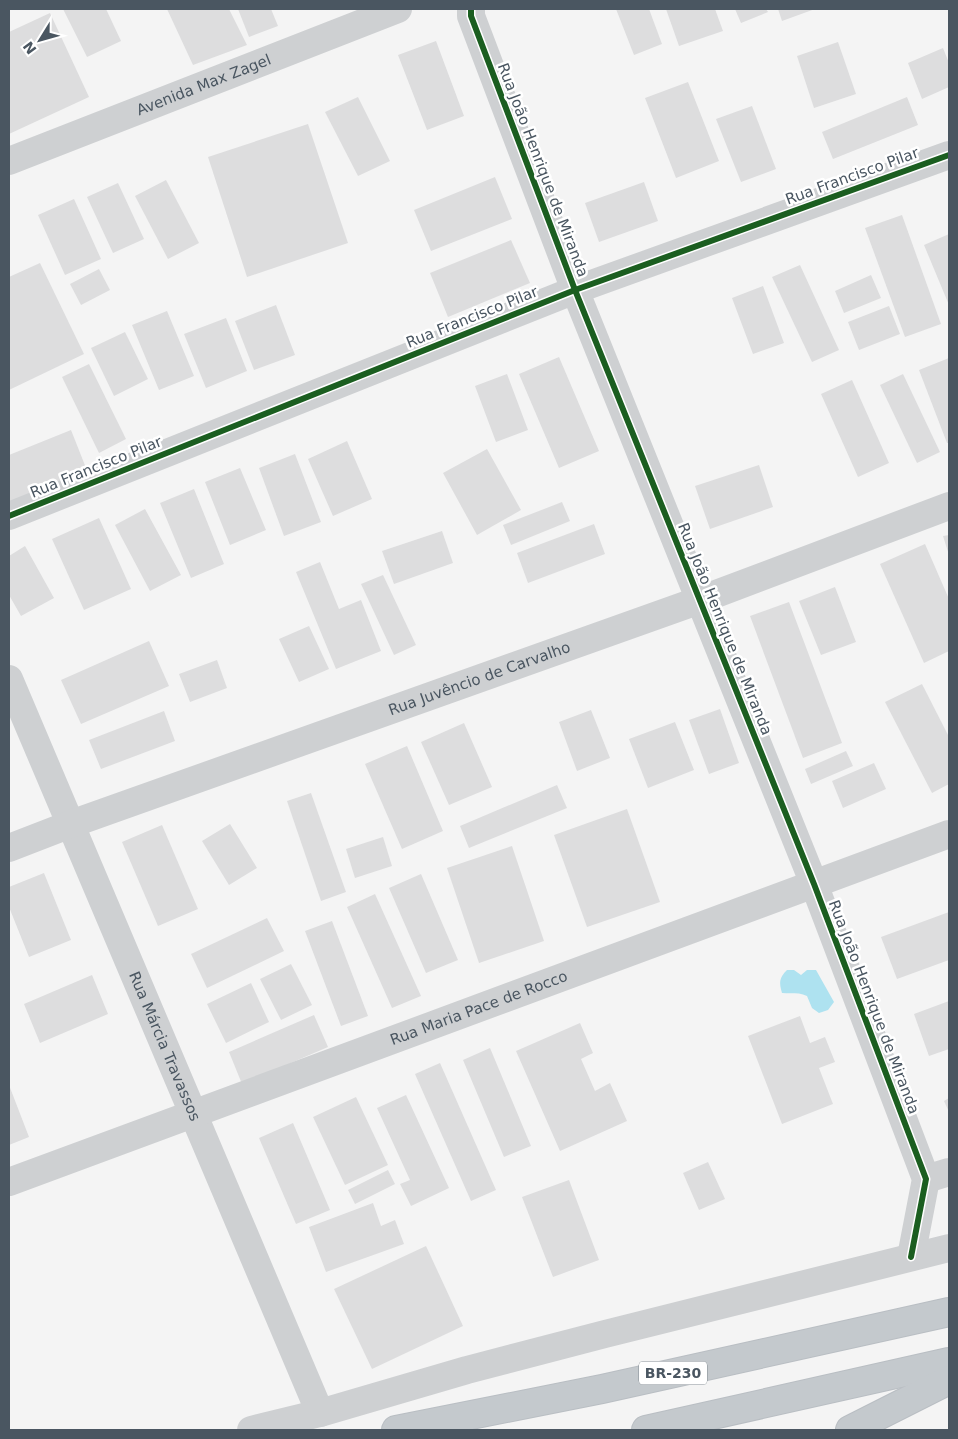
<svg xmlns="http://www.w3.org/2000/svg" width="958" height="1439" font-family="'DejaVu Sans',sans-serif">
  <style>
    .water { fill: #aee2f0 }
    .building { fill: #ddddde }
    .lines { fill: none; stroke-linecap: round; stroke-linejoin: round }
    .trunk-casing { stroke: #b9bec3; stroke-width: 30 }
    .minor { stroke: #ced0d2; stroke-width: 28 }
    .tertiary { stroke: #ced0d2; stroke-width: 28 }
    .trunk { stroke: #c4c9cd; stroke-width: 28 }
    .cycleway-casing { stroke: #fff; stroke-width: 9 }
    .cycleway { stroke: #1b5e20; stroke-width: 6 }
    .labels { text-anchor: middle; stroke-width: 5; stroke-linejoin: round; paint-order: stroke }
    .shield { fill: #fff; stroke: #808990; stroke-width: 1 }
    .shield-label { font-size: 14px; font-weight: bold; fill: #4a5661 }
    .street-label { font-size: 15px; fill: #4a5661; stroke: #fff }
  </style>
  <rect width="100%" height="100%" fill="#f4f4f4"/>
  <!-- water -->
  <path class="water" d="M787 970H794L801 975 807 970H816L834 1002 828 1010 819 1013 812 1008 807 996C799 992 791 994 782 993 779 982 779 978 787 970Z"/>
  <!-- building -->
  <g class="building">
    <polygon points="63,9 106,9 121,41 87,57"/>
    <polygon points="167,9 229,9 247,45 193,65"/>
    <polygon points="238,9 271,9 278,26 249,37"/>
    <polygon points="616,9 649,9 662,44 634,55"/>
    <polygon points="666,9 715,9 723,31 679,46"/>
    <polygon points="735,9 766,9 768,12 741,23"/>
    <polygon points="778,9 815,9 782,21"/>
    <polygon points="50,13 89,97 9,134 9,32"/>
    <polygon points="436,41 464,116 427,130 398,55"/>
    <polygon points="838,42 856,94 814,108 797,56"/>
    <polygon points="943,48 949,63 949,87 922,99 908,63"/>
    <polygon points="688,82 719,161 676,178 645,98"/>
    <polygon points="358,97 390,161 358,176 325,112"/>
    <polygon points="907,97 918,125 833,159 822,132"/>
    <polygon points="752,106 776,169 741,182 716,119"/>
    <polygon points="308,124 348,243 247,277 208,157"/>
    <polygon points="495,177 512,219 431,251 414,210"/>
    <polygon points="166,180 199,243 168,259 135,196"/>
    <polygon points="644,182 658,221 599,242 585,203"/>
    <polygon points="118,183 144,239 113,253 87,197"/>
    <polygon points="74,199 101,259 65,275 38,215"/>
    <polygon points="902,215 941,324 905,337 865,228"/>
    <polygon points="949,234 949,305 924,245"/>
    <polygon points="511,240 530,283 448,317 430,273"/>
    <polygon points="40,263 84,354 9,390 9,277"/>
    <polygon points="800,265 839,350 812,362 772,277"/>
    <polygon points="99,269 110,290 81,305 70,284"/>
    <polygon points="871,275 881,298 844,313 835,291"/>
    <polygon points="763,286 784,343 753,354 732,298"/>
    <polygon points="276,305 295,355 254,370 235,321"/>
    <polygon points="889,306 900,334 859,350 848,322"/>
    <polygon points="167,311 194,376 159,390 132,325"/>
    <polygon points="226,318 247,371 206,388 184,334"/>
    <polygon points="125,332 148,379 114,396 91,348"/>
    <polygon points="559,357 599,451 559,468 519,374"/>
    <polygon points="949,358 949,443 947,443 919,370"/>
    <polygon points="89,364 126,439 99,453 62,377"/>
    <polygon points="507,374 528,430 496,442 475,386"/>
    <polygon points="903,374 940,452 917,463 880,385"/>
    <polygon points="852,380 889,463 858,477 821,394"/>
    <polygon points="71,430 88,473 9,504 9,455"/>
    <polygon points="347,441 372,499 333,516 308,459"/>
    <polygon points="487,449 521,510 477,535 443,473"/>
    <polygon points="295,454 321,522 284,536 259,468"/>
    <polygon points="759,465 773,507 710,529 695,486"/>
    <polygon points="240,468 266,530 230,545 205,482"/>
    <polygon points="194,489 224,564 191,578 160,503"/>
    <polygon points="562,502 570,521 511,545 503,525"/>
    <polygon points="145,509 181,575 150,591 115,525"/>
    <polygon points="99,518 131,589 84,610 52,539"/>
    <polygon points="594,524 605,554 528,583 517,553"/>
    <polygon points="442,531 453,563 394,584 382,551"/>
    <polygon points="949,535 949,555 943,536"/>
    <polygon points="925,544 949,599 949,651 924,663 880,564"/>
    <polygon points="25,546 54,598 21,616 9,595 9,556"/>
    <polygon points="320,562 339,609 361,600 381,651 336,669 296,572"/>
    <polygon points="383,575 416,645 394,655 361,584"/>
    <polygon points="835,587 856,642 821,655 799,601"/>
    <polygon points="789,602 842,743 803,758 750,616"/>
    <polygon points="309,626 329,669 299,682 279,639"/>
    <polygon points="149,641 169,686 81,724 61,680"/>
    <polygon points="217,660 227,688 190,702 179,674"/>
    <polygon points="922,684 949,737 949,784 932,793 885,702"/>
    <polygon points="720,709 739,763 709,774 689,720"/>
    <polygon points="591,710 610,758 577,771 559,722"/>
    <polygon points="164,711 175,741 101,769 89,740"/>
    <polygon points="675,722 694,770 648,788 629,739"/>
    <polygon points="464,723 492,787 449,805 421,742"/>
    <polygon points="407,746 443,831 402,849 365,764"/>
    <polygon points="846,751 853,766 811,784 805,769"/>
    <polygon points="874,763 886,789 843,808 832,781"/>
    <polygon points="557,785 567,808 469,848 460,826"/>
    <polygon points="311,793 346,892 321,901 287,801"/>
    <polygon points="627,809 660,902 587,927 554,835"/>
    <polygon points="230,824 257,868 229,885 202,841"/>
    <polygon points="162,825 198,909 158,926 122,842"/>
    <polygon points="383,837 392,866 355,878 346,849"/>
    <polygon points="512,846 544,941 479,963 447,868"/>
    <polygon points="44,873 71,940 29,957 9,907 9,887"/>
    <polygon points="421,874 458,960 426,973 389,888"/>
    <polygon points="375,894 421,996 392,1008 347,907"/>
    <polygon points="949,912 949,960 897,979 881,937"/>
    <polygon points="267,918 284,951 207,988 191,954"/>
    <polygon points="332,921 368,1016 341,1026 305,931"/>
    <polygon points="291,964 312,1005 281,1020 260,979"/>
    <polygon points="92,975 108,1014 40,1043 24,1004"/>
    <polygon points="251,983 269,1022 226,1043 207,1004"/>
    <polygon points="949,1001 949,1049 929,1056 914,1014"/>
    <polygon points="314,1015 328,1047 242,1084 229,1052"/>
    <polygon points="800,1016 810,1043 825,1037 835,1062 819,1068 833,1104 782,1124 748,1036"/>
    <polygon points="580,1023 593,1053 581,1059 595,1091 610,1083 627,1121 560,1151 516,1051"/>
    <polygon points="490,1048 531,1146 504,1157 463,1060"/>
    <polygon points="440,1063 496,1190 471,1201 415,1074"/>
    <polygon points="9,1085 29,1137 9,1145"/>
    <polygon points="406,1095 449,1188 411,1206 400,1184 410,1180 377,1108"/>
    <polygon points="356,1097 388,1165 345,1185 313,1117"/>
    <polygon points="949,1098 949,1112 944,1101"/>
    <polygon points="293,1123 330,1210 296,1224 259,1138"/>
    <polygon points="708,1162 725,1199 699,1210 683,1173"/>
    <polygon points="388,1170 395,1184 355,1204 348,1190"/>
    <polygon points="569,1180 599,1260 553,1277 522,1197"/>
    <polygon points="373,1203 381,1226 395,1220 404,1244 326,1272 309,1227"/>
    <polygon points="426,1246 463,1326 372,1369 334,1289"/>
  </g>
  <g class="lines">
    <defs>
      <g id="trunk">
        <polyline points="396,1430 602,1389 949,1312"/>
        <polyline points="646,1430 949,1362"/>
        <polyline points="850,1430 949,1380"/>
      </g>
    </defs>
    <!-- trunk casing -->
    <use href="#trunk" class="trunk-casing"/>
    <!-- minor -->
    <g class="minor">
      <polyline points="471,9 471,16 575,290 814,884 926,1179 911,1257"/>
      <path id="s1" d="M9 161 398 9"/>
      <polyline points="9,516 575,290 949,155"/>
      <path id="s2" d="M9 679 320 1413"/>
      <path id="s3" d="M9 848 71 824 700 600 949 506"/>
      <polyline points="926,1179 949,1172"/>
      <path id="s4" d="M9 1182 949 834"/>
    </g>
    <!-- tertiary -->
    <polyline class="tertiary" points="251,1430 320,1413 467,1370 605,1334 949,1248"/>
    <!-- trunk -->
    <use href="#trunk" class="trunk"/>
    <defs>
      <g id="cycleway">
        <polyline points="471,9 471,16 575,290 814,884 926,1179 911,1257"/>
        <polyline points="9,516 575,290 949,155"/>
      </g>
    </defs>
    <!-- cycleway casing -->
    <use href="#cycleway" class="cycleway-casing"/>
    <!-- cycleway -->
    <use href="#cycleway" class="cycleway"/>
  </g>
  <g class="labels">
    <!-- shield labels -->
    <rect class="shield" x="639" y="1361.5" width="68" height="23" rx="4"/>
    <g class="shield-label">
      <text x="673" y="1378">BR-230</text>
    </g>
    <!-- street labels -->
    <g class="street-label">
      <text dy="5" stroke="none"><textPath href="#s1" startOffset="209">Avenida Max Zagel</textPath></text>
      <text transform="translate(543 170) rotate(69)" y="5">Rua João Henrique de Miranda</text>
      <text transform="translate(852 176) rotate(-20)" y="5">Rua Francisco Pilar</text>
      <text transform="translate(472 317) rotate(-22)" y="5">Rua Francisco Pilar</text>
      <text transform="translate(96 467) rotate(-22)" y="5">Rua Francisco Pilar</text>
      <text transform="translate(725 629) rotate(68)" y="5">Rua João Henrique de Miranda</text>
      <text dy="5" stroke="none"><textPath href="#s3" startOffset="500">Rua Juvêncio de Carvalho</textPath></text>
      <text transform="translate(874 1007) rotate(69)" y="5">Rua João Henrique de Miranda</text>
      <text dy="5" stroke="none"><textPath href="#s4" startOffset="501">Rua Maria Pace de Rocco</textPath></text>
      <text dy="5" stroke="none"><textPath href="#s2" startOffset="399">Rua Márcia Travassos</textPath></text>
    </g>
  </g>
  <!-- border -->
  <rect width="958" height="1439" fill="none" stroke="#4a5661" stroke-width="20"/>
  <!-- north arrow -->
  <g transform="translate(40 40) rotate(233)" stroke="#ffffff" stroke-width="4" paint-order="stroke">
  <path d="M0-4L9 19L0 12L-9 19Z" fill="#4a5661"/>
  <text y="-8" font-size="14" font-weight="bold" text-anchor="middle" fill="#4a5661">N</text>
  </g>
</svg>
